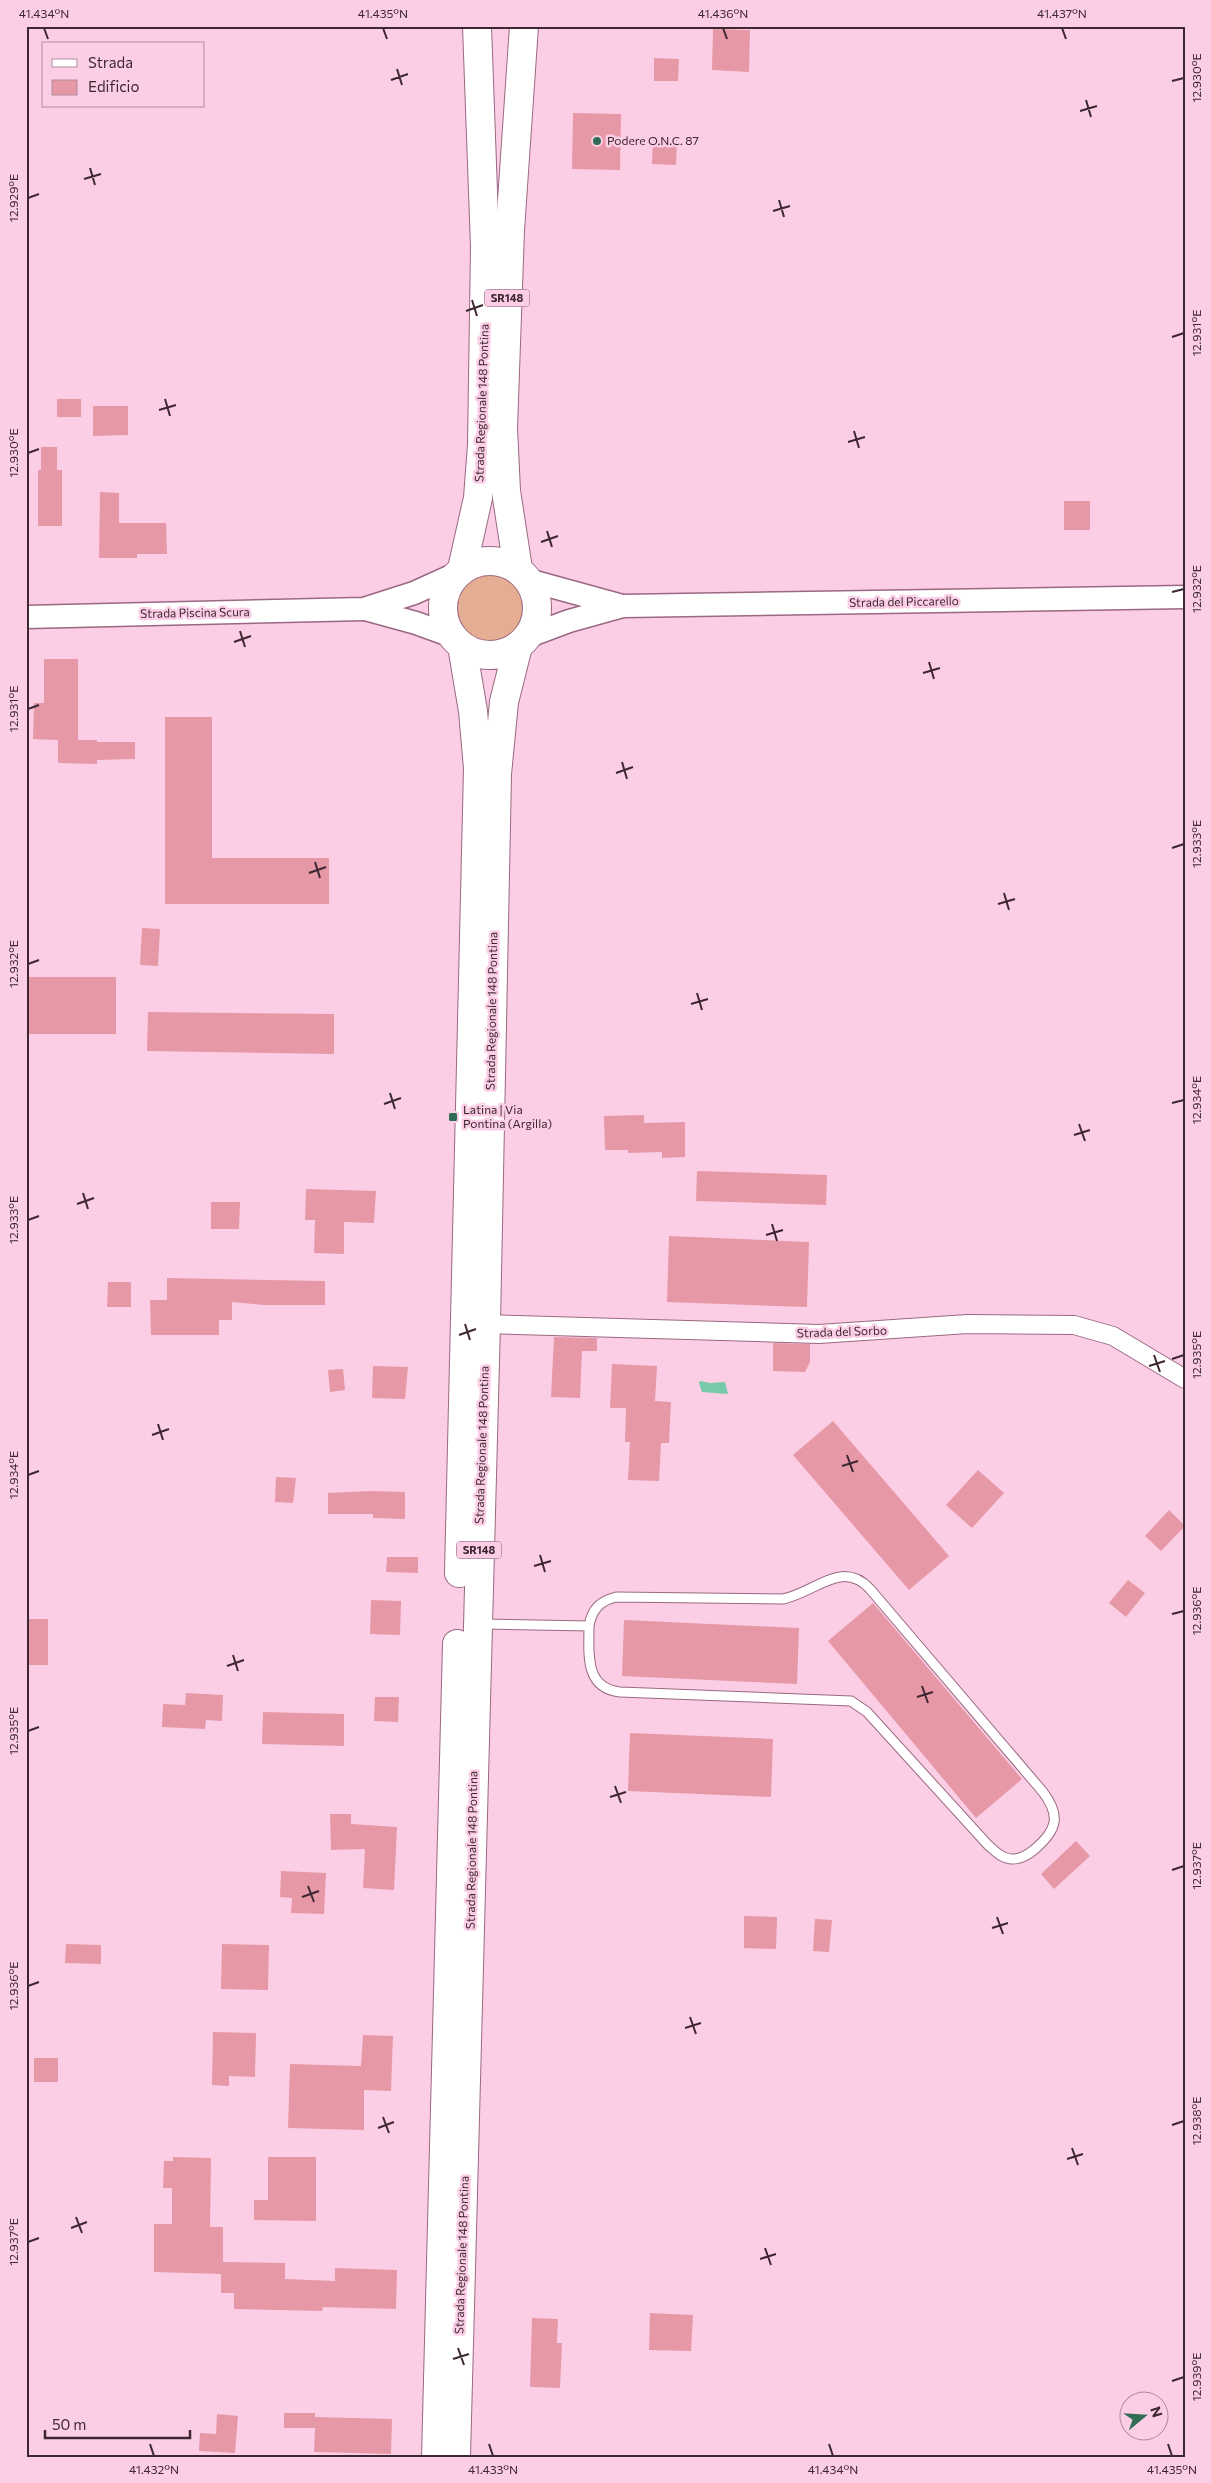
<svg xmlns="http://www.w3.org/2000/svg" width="1211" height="2483" font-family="Commissioner,sans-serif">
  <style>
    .green { fill: #e5ad92 }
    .water { fill: #76caa9 }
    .building { fill: #e698a7 }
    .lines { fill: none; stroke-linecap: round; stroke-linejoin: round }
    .service-casing { stroke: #9a6882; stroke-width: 11 }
    .minor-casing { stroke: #9a6882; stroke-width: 20 }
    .tertiary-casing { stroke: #9a6882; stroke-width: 25 }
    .primary-casing { stroke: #9a6882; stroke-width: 30 }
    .service { stroke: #fff; stroke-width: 9 }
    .minor { stroke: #fff; stroke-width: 18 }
    .tertiary { stroke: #fff; stroke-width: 22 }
    .primary { stroke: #fff; stroke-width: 28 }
    .ticks { fill: none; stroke: #3d2732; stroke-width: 2 }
    .poi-dot { fill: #306c56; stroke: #fccee5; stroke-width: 2 }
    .labels { text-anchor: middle; stroke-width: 5; stroke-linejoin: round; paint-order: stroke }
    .shield { fill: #fccee5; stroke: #765968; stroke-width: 1 }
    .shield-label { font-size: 11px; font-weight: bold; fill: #3d2732 }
    .poi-label { font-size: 12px; fill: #3d2732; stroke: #fccee5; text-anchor: start }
    .street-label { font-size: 12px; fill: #3d2732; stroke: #fccee5 }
    .neatline { fill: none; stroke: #3d2732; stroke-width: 2 }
    .ticks-label { font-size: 12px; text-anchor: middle; fill: #3d2732 }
  </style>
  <rect width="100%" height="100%" fill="#fccee5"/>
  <!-- green -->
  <circle class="green" cx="489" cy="608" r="39"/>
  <!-- water -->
  <polygon class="water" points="700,1381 710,1383 725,1382 728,1394 702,1392 699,1383"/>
  <!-- building -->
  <g class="building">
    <polygon points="713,29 750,30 749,72 712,70"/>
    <polygon points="654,58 679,59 678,81 654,81"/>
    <polygon points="573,113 621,114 620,170 572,169"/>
    <polygon points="653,139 677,140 676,165 652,164"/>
    <rect x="57" y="399" width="24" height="18"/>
    <polygon points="93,406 128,406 128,435 93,436"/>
    <polygon points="41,447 57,447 57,470 62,470 62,526 38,526 38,470 41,470"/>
    <polygon points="100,492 119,493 119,523 166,523 167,554 137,554 137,558 99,558"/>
    <rect x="1064" y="501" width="26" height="29"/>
    <polygon points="44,659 78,659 78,740 97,740 97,742 135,742 135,759 97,760 97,764 58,763 58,740 33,739 34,703 44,703"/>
    <polygon points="165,717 212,717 212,858 329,858 329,904 165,904"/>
    <polygon points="142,928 160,929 158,966 140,965"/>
    <rect x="26" y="977" width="90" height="57"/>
    <polygon points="148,1012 334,1014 334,1054 147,1051"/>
    <polygon points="644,1115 644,1123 685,1122 685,1157 662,1158 662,1152 628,1153 628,1150 605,1150 604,1116"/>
    <polygon points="697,1171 827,1175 826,1205 696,1201"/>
    <polygon points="306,1189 376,1191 374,1223 344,1222 344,1254 314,1253 315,1220 305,1220"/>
    <polygon points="211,1202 240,1202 239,1229 211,1229"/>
    <polygon points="669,1236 809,1242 807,1307 667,1302"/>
    <polygon points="167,1278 325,1281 325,1305 264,1305 232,1302 232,1320 219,1320 219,1335 151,1335 150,1300 167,1300"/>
    <polygon points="108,1282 131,1282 131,1307 107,1307"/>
    <polygon points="554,1337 597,1338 597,1351 582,1351 580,1398 551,1397"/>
    <polygon points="773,1343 810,1344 810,1362 805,1372 773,1371"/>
    <polygon points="612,1364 657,1366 655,1401 671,1402 669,1443 661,1443 659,1481 628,1480 630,1442 625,1442 626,1408 610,1408"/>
    <polygon points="373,1366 408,1367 405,1399 372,1398"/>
    <polygon points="343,1369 345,1390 330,1392 328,1370"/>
    <polygon points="833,1421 949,1556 909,1590 793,1455"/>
    <polygon points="978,1470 1004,1493 972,1528 946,1505"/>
    <polygon points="276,1477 296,1478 293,1503 275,1502"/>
    <polygon points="373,1491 405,1492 405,1519 373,1518 373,1514 328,1514 328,1493"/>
    <polygon points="1169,1510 1185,1526 1161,1551 1145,1536"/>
    <polygon points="387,1557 418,1557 418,1573 386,1572"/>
    <polygon points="1128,1580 1145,1593 1126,1617 1109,1603"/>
    <polygon points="371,1600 401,1601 400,1635 370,1634"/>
    <polygon points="873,1603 1022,1779 976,1818 828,1641"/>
    <rect x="26" y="1619" width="22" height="46"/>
    <polygon points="624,1620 799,1628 797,1684 622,1676"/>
    <polygon points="186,1693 223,1695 222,1721 206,1720 205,1729 162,1727 163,1704 185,1705"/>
    <polygon points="375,1697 399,1697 398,1722 374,1721"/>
    <polygon points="263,1712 344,1714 344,1746 262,1744"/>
    <polygon points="630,1733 773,1739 771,1797 628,1791"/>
    <polygon points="330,1814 351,1814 351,1824 397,1827 394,1890 363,1888 365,1849 331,1850"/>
    <polygon points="1076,1841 1090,1856 1054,1889 1041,1874"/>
    <polygon points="281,1871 326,1873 324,1914 291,1913 292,1898 280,1897"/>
    <polygon points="744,1916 777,1917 776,1949 744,1948"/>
    <polygon points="815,1919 832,1920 829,1952 813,1951"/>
    <polygon points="66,1944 101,1945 101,1964 65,1963"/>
    <polygon points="222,1944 269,1945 268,1990 221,1989"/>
    <polygon points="213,2032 256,2033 255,2077 229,2076 229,2086 212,2085"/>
    <polygon points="363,2035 393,2036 391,2091 364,2090 364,2130 288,2128 290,2064 361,2066"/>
    <rect x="34" y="2058" width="24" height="24"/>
    <polygon points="173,2157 211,2158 210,2227 223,2227 223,2262 285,2263 285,2279 335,2281 335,2268 397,2270 396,2309 323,2307 322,2311 234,2309 234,2293 221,2293 221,2274 154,2272 154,2224 172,2224 172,2188 163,2188 164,2161 173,2161"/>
    <polygon points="268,2157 316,2157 316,2221 254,2220 254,2200 268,2200"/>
    <polygon points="650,2313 693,2315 691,2351 649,2350"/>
    <polygon points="532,2318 558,2319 557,2343 562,2343 560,2388 530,2387"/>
    <polygon points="284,2413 315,2413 315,2417 392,2419 391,2454 314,2452 315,2428 284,2428"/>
    <polygon points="217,2414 238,2416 235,2453 199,2451 200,2433 216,2434"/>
  </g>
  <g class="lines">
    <defs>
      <path id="service" d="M482 1624 589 1626C592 1609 600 1601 616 1597L783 1599C816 1592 842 1559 870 1589L1043 1792C1061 1816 1057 1830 1035 1849 1029 1854 1020 1860 1011 1859 1001 1858 995 1851 988 1845L867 1712 851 1701 620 1692C584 1688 589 1653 589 1626"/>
      <polyline id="minor" points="486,1324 819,1334 968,1324 1074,1325 1113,1336 1185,1379"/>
      <g id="tertiary">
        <polyline points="528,580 619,605"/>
        <polyline points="365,609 416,623 452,636"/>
        <polyline points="26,617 364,609 414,593 456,574"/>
        <polyline points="529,636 569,621 623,606 1185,597"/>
      </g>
      <g id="primary">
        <circle cx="490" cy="608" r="47"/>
        <polyline points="462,569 478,498 482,445 485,247 477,26"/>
        <polyline points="518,569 506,491 503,428 510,230 524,26"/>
        <polyline points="459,1573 478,768 473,711 462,646"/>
        <polyline points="436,2457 457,1644"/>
        <polyline points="456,2457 486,1324 497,774 504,702 518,646"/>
      </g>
    </defs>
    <!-- service casing -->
    <use href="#service" class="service-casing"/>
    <!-- minor casing -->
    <use href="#minor" class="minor-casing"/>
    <!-- tertiary casing -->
    <use href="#tertiary" class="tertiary-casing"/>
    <!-- primary casing -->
    <use href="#primary" class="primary-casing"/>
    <!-- service -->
    <use href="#service" class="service"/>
    <!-- minor -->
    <use href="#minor" class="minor"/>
    <!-- tertiary -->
    <use href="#tertiary" class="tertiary"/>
    <!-- primary -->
    <use href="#primary" class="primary"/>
  </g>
  <!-- ticks -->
  <path class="ticks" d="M44 28 48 39M383 28 387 39M723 28 727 39M1062 28 1066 39M397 69 402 85M391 80 408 74M1172 81 1184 78M1086 100 1091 117M1080 111 1097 106M90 168 95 185M84 179 101 174M28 198 39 194M779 200 784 217M773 211 790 206M472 300 477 316M466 311 483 305M1172 337 1184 333M165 399 170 416M159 410 176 405M854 431 859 448M848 442 865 437M28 453 39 449M547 531 552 547M541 542 558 536M1172 592 1184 589M240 631 245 647M234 642 251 636M929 662 934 679M923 673 940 668M28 709 39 705M622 762 627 779M616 773 633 767M1172 848 1184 844M315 862 320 878M309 873 326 867M1004 893 1009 910M998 904 1015 899M28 964 39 960M697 993 702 1010M691 1004 708 999M390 1093 395 1109M1172 1103 1184 1100M384 1104 401 1098M1079 1124 1085 1141M1074 1135 1090 1130M83 1193 88 1209M77 1204 94 1198M28 1220 39 1216M772 1224 777 1241M766 1235 783 1230M465 1324 470 1340M459 1335 476 1329M1154 1355 1160 1372M1172 1359 1184 1355M1149 1366 1165 1361M158 1424 163 1440M152 1435 169 1429M847 1455 853 1472M842 1466 858 1461M28 1475 39 1471M540 1555 545 1572M534 1566 551 1561M1172 1614 1184 1611M233 1655 238 1671M227 1666 244 1660M922 1686 928 1703M917 1697 933 1692M28 1731 39 1727M615 1786 621 1803M610 1797 626 1792M1172 1870 1184 1866M308 1886 314 1902M302 1897 319 1891M997 1917 1003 1934M992 1928 1008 1923M28 1986 39 1982M690 2017 696 2034M685 2028 701 2023M383 2117 389 2133M1172 2125 1184 2121M378 2128 394 2122M1072 2148 1078 2165M1067 2159 1083 2154M76 2217 82 2233M71 2228 87 2222M28 2242 39 2238M765 2248 771 2265M760 2259 776 2254M458 2348 464 2365M453 2359 469 2354M1172 2381 1184 2377M150 2444 154 2456M489 2444 493 2456M829 2444 833 2456M1168 2444 1172 2456"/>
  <!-- markers -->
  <g class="poi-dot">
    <circle cx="597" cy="141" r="5"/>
    <rect x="448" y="1112" width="10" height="10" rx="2.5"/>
  </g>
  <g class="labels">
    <!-- shield labels -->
    <g class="shield">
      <rect x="484.5" y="289.5" width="45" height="17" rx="4"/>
      <rect x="456.5" y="1541.5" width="45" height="17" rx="4"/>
    </g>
    <g class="shield-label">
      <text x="507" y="302">SR148</text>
      <text x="479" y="1554">SR148</text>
    </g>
    <!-- poi labels -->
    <g class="poi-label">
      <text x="607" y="145">Podere O.N.C. 87</text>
      <text x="463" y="1114">Latina | Via<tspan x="463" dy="14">Pontina (Argilla)</tspan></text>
    </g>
    <!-- street labels -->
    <g class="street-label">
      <text transform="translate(482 403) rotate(-88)" y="4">Strada Regionale 148 Pontina</text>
      <text transform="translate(904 602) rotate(-1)" y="4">Strada del Piccarello</text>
      <text transform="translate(195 613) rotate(-1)" y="4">Strada Piscina Scura</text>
      <text transform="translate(492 1011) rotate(-89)" y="4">Strada Regionale 148 Pontina</text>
      <text transform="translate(842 1332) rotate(-2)" y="4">Strada del Sorbo</text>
      <text transform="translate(482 1445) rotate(-88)" y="4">Strada Regionale 148 Pontina</text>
      <text transform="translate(472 1850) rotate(-89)" y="4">Strada Regionale 148 Pontina</text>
      <text transform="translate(462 2255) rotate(-88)" y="4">Strada Regionale 148 Pontina</text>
    </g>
  </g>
  <!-- border -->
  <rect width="1211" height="2483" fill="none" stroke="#fccee5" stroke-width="55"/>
  <!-- legend -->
  <rect x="42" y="42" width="162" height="65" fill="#fccee5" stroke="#b08b9d"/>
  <rect x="52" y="59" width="25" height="8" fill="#ffffff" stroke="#b08b9d"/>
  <text x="88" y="68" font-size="15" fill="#3d2732">Strada</text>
  <rect x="52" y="80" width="25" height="15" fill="#e698a7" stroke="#b08b9d"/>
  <text x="88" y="92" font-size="15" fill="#3d2732">Edificio</text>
  <!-- north arrow -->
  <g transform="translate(1144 2416) rotate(72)"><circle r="24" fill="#fccee5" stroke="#b08b9d"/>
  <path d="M0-4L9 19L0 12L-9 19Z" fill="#306c56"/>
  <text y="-8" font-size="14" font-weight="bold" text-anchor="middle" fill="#3d2732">N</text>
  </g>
  <!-- scale -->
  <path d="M45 2430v8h145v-8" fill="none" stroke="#3d2732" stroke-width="2.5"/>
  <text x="52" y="2430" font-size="15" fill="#3d2732" stroke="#fccee5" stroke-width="4" paint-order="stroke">50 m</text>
  <rect x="28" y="28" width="1156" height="2428" class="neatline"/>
  <g class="ticks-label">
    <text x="44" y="18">41.434°N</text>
    <text x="383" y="18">41.435°N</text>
    <text x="723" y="18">41.436°N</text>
    <text x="1062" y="18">41.437°N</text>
    <text transform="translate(1197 78) rotate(-90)" y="4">12.930°E</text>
    <text transform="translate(14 198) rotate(-90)" y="4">12.929°E</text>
    <text transform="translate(1197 333) rotate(-90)" y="4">12.931°E</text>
    <text transform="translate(14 453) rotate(-90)" y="4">12.930°E</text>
    <text transform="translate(1197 589) rotate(-90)" y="4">12.932°E</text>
    <text transform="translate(14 709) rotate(-90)" y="4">12.931°E</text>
    <text transform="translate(1197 844) rotate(-90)" y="4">12.933°E</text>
    <text transform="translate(14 964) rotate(-90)" y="4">12.932°E</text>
    <text transform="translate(1197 1100) rotate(-90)" y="4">12.934°E</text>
    <text transform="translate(14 1220) rotate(-90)" y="4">12.933°E</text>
    <text transform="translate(1197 1355) rotate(-90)" y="4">12.935°E</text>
    <text transform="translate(14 1475) rotate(-90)" y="4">12.934°E</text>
    <text transform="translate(1197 1611) rotate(-90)" y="4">12.936°E</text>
    <text transform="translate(14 1731) rotate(-90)" y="4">12.935°E</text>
    <text transform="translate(1197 1866) rotate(-90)" y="4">12.937°E</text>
    <text transform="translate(14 1986) rotate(-90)" y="4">12.936°E</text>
    <text transform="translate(1197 2121) rotate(-90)" y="4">12.938°E</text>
    <text transform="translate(14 2242) rotate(-90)" y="4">12.937°E</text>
    <text transform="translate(1197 2377) rotate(-90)" y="4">12.939°E</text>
    <text x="154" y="2474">41.432°N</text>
    <text x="493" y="2474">41.433°N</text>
    <text x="833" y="2474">41.434°N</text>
    <text x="1172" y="2474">41.435°N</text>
  </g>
</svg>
